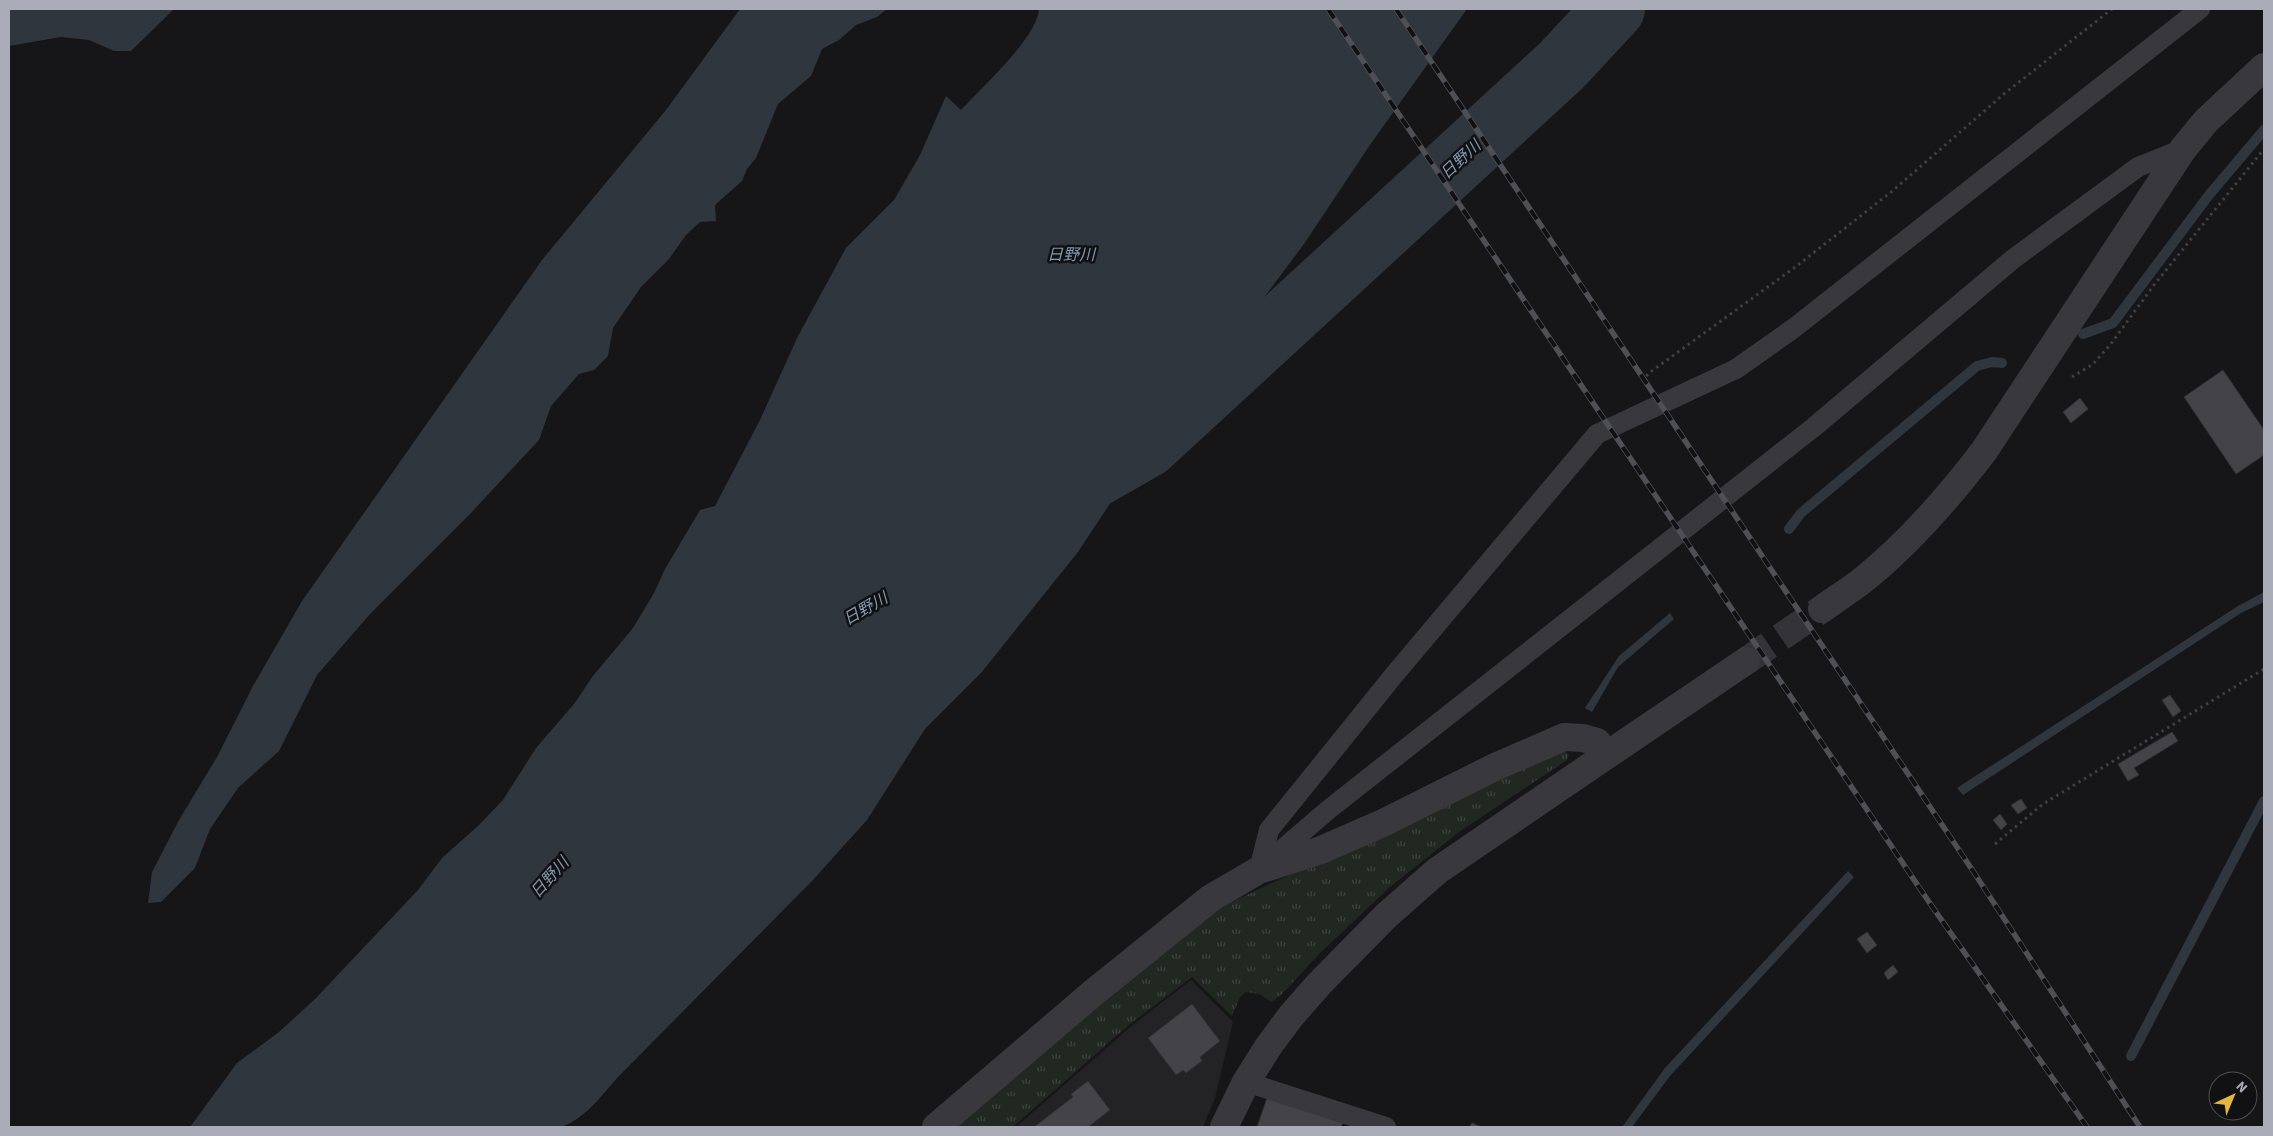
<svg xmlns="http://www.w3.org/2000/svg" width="2273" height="1136" font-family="'Source Sans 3','Noto Sans JP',sans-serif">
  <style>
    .built { fill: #232225 }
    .grass { fill: url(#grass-tufts) }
    .water { fill: #2f363d }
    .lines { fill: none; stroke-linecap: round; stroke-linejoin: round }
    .stream { stroke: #2f363d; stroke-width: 10 }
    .river { stroke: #2f363d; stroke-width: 62 }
    .building { fill: #444348; stroke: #313134 }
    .minor-tunnel { stroke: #343438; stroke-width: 28; stroke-dasharray: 28 14; stroke-linecap: butt }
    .path { stroke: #3e3f44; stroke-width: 3; stroke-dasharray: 2.5 4; stroke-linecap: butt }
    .service { stroke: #38383d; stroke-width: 20 }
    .minor { stroke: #38383d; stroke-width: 28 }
    .tertiary { stroke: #38383d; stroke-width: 28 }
    .rail-casing { stroke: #4f5056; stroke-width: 5.5 }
    .rail { stroke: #111113; stroke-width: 4; stroke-dasharray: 11; stroke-linecap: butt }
    .labels { text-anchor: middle; stroke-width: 5; stroke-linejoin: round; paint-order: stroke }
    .water-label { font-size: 16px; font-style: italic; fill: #8498af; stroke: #111113 }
  </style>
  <defs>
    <pattern id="grass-tufts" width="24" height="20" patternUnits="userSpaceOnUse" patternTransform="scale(1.25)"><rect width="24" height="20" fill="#212822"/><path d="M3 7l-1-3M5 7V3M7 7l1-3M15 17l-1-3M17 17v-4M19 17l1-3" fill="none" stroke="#3f4440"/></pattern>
  </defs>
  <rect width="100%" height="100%" fill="#161618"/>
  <!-- built -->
  <polygon class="built" points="1191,980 1233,1022 1215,1098 1203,1127 1016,1127 1134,1024"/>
  <!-- grass -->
  <polygon class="grass" points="1562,748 1569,755 1567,760 1459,832 1390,887 1320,953 1282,994 1272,1002 1259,994 1246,992 1240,997 1232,1016 1192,977 1130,1024 1013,1127 951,1127 1191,927 1229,903"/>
  <!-- water -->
  <g class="water">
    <polygon points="9,9 174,9 131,51 114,51 89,40 61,37 9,46"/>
    <polygon points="740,9 887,9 877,17 856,25 839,40 822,49 811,76 778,104 756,158 747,169 742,181 715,205 716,221 700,222 686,235 669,259 641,287 613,328 608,356 594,370 579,374 551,406 539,440 470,514 371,613 317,675 279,751 238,788 210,829 195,868 161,902 148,903 152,872 179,820 217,757 253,686 302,601 542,260 666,110"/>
    <path d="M1039 9H1467L1372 142 1304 244 1183 406 1148 446 1078 552 981 673 925 729 867 820 812 881 618 1077C602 1095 585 1119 561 1127H190L237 1063 279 1032 315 999 418 890 442 858 479 825 503 800 536 748 574 704 593 676 633 628 654 593 665 569 700 510 715 506 760 420 798 336 846 248 894 200 920 155 946 96 961 110C981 88 1037 38 1039 9Z"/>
    <polygon points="2264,592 2264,602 2241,613 1963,795 1957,788 2238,606"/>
    <polygon points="1670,613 1674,619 1618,667 1592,712 1585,708 1619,656"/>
    <polygon points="1848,871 1854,877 1670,1076 1632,1127 1622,1127 1665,1068"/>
  </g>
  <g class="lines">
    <!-- stream -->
    <g class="stream">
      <polyline points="2083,334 2113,323 2209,195 2264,130"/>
      <polyline points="1789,529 1801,513 1977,366 1992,362 2002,363"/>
      <polyline points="2131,1056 2264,801"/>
    </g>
    <!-- river -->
    <polyline class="river" points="1073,489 1148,446 1562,65 1614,9"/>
  </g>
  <!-- building -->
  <g class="building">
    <polygon points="2223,370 2264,430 2264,455 2236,474 2184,397"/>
    <polygon points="2080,398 2088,409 2071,423 2063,412"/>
    <polygon points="2170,695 2181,711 2173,717 2162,700"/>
    <polygon points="2172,732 2178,741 2134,768 2139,775 2128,781 2118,764"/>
    <polygon points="2021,799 2027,808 2018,814 2011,805"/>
    <polygon points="2000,814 2007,824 2001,830 1993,820"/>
    <polygon points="1867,932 1877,945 1867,953 1857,939"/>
    <polygon points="1893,965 1898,972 1888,980 1884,973"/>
    <polygon points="1192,1004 1220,1041 1200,1057 1202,1061 1186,1073 1183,1070 1176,1075 1148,1038"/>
    <polygon points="1088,1081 1110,1110 1088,1127 1034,1127 1073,1097 1071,1094"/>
    <polygon points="1267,1098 1343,1122 1341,1127 1257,1127"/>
    <polygon points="1472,1123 1482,1127 1469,1127"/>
  </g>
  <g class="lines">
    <!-- minor-tunnel -->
    <polyline class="minor-tunnel" points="1746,661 1822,609"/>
    <!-- path -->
    <g class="path">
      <polyline points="2072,377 2093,364 2110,345 2154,285 2264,149"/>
      <polyline points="1642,381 1649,373 1794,268 1890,193 2005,93 2112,9"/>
      <polyline points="1995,844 2043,804 2264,669"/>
    </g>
    <!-- service -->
    <g class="service">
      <polyline points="1263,866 1328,810 1814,427 2013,259 2138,167 2183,149"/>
      <polyline points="1259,870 1269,830 1394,675 1597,434 1736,369 1794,328 2200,9"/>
      <polyline points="1246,1082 1386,1127"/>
    </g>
    <!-- minor -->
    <g class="minor">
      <path d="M1822 609C1836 599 1850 590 1863 580 1909 543 1949 497 1984 451L2183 149 2206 121 2264 67"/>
      <polyline points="936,1127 1093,993 1211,898 1259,870 1321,850 1385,822 1495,767 1564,737 1583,738 1597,742 1607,755 1746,661"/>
    </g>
    <!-- tertiary -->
    <polyline class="tertiary" points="1224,1127 1246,1082 1268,1047 1291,1016 1319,984 1386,916 1437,871 1607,755"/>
    <defs>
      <g id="rail">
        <polyline points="1328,9 1929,902 2087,1127"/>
        <polyline points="1396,9 1973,871 2140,1127"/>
      </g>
    </defs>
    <!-- rail casing -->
    <use href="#rail" class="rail-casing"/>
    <!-- rail -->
    <use href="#rail" class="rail"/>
  </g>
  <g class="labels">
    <!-- water labels -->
    <g class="water-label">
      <text transform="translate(1460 159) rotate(-43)" y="6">日野川</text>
      <text x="1071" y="260">日野川</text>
      <text transform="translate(865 608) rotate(-30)" y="6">日野川</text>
      <text transform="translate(549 877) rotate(-48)" y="6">日野川</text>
    </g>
  </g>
  <!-- border -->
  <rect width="2273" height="1136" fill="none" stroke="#aaadb7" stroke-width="20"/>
  <!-- north arrow -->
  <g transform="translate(2233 1096) rotate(44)"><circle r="24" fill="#111113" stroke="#4e4f55"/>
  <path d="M0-4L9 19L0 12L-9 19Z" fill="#e3b644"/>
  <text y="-8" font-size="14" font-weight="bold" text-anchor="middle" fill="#aaadb7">N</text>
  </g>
</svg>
